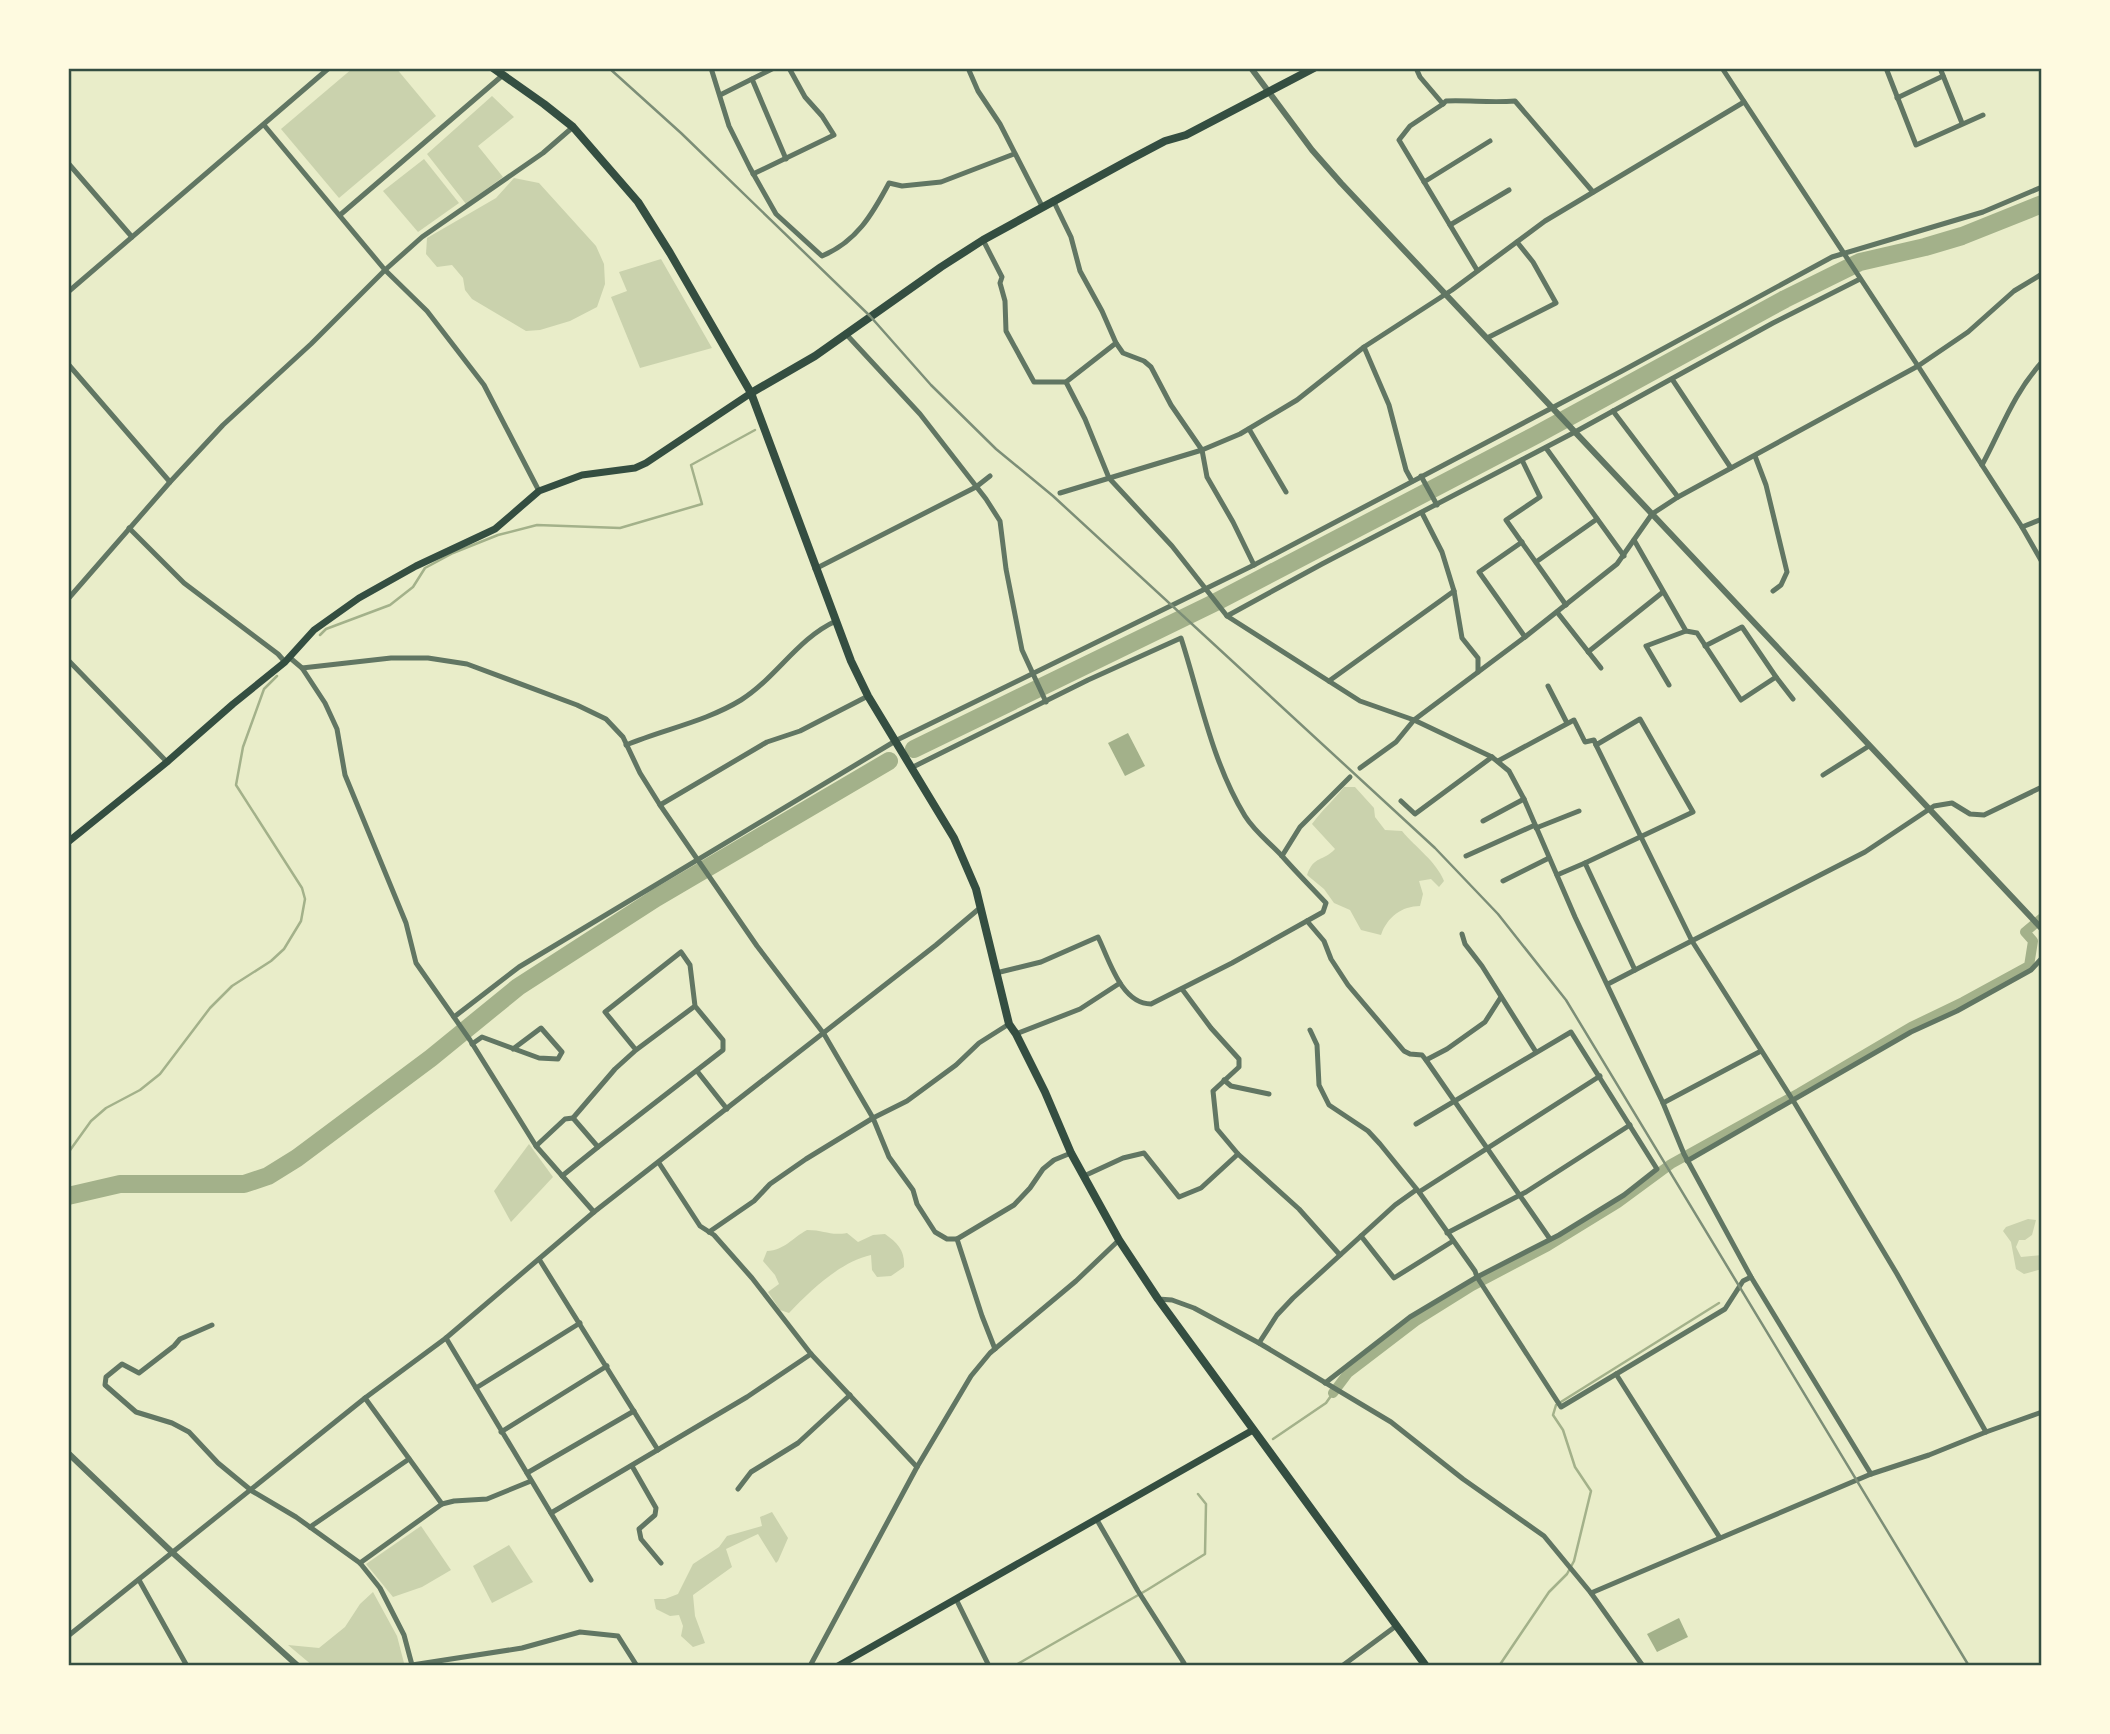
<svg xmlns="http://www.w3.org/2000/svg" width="2110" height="1734" font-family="'Sofia Sans Condensed',sans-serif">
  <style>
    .green { fill: #cad2ad }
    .water { fill: #a3b18a }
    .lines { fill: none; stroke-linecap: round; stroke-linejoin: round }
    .stream { stroke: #a3b18a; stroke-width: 2.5 }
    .canal { stroke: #a3b18a; stroke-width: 10 }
    .river { stroke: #a3b18a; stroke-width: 18 }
    .minor { stroke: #617663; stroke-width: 5 }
    .tertiary { stroke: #617663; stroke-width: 6 }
    .secondary { stroke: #344e41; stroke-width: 7 }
    .primary { stroke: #344e41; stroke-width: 8 }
    .rail { stroke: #7c8e77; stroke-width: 2.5 }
    .neatline { fill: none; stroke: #344e41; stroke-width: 2.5 }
  </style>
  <rect width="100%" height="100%" fill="#e9edc9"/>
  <!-- green -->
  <g class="green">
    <polygon points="353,68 396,68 436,116 339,198 281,129"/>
    <polygon points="492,96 514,117 478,146 503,177 466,204 427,154"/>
    <polygon points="424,159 459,203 418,232 383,191"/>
    <polygon points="514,178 539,183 596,246 604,264 605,284 597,307 570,321 540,330 526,331 472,299 465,290 463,278 452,265 437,267 426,254 427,238 496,198"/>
    <polygon points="661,259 712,348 640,368 611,297 627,291 619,272"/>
    <path d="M1344 787H1355L1374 808 1375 817 1385 830 1402 831C1416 848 1436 861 1444 881L1439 887 1431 879 1419 881 1423 894 1420 906C1402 906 1387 917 1381 935L1361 930 1350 910 1334 903 1324 889 1307 875C1314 855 1323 862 1335 849L1312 824C1322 810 1334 800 1344 787Z"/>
    <polygon points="529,1144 553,1177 511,1222 494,1191"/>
    <polygon points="2028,1219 2036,1220 2032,1235 2025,1240 2019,1240 2016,1247 2021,1257 2042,1255 2042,1269 2024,1274 2016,1269 2011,1242 2003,1231 2006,1227"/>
    <path d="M807 1230C825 1230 829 1236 847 1233L858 1242 873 1235 885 1234C898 1243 905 1251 904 1267L891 1276 877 1277 872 1270 871 1255C840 1262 811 1290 789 1313L780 1310 768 1292 779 1284 775 1275 763 1261 767 1251C785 1250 792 1238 807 1230Z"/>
    <polygon points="772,1512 788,1538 778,1561 776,1563 758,1534 726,1549 732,1567 693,1595 695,1616 705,1643 693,1647 681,1636 683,1626 679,1615 670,1616 656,1609 654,1599 665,1599 678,1594 693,1564 719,1547 727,1536 762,1526 760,1517"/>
    <polygon points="421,1526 451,1570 422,1587 393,1597 366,1564"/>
    <polygon points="509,1545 533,1582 492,1603 473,1566"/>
    <polygon points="373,1592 397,1636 404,1663 401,1666 313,1666 288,1645 319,1648 345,1627 360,1604"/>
  </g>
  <!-- water -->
  <g class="water">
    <polygon points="1128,733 1145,766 1125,776 1108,743"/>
    <polygon points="1679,1618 1688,1637 1657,1652 1647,1634"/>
  </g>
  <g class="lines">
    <!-- stream -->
    <g class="stream">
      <polyline points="320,635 326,629 390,605 413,587 425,568 453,553 498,535 537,525 620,528 702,504 691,465 755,430"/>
      <polyline points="68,1153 91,1121 106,1108 140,1090 160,1074 210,1008 232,986 271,961 284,949 301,921 305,899 302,888 236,785 243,747 264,689 277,676"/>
      <polyline points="1273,1439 1326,1403 1333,1393"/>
      <polyline points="1014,1666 1147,1590 1205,1554 1206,1504 1198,1494"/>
      <polyline points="1499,1666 1549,1592 1567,1574 1574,1561 1591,1491 1575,1467 1563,1430 1553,1415 1556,1405 1719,1303"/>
    </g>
    <!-- canal -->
    <polyline class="canal" points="1333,1393 1348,1373 1416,1321 1472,1286 1548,1246 1618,1203 1671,1164 1799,1093 1911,1027 1963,1002 2029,966 2033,941 2025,932 2042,918"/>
    <!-- river -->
    <g class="river">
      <polyline points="914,749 1216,602 1536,435 1785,299 1860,262 1925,247 1962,236 2042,204"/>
      <polyline points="68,1196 120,1184 244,1184 268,1176 297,1158 431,1058 518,987 656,898 889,761"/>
    </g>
    <!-- minor -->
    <g class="minor">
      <path d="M711 68 729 126 750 168 776 214 822 256C856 242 872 215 889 183L902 186 941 182 1014 154"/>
      <polyline points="968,68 978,91 1000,124 1042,206"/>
      <path d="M1416 68 1420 77 1443 104 1446 101C1469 100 1491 103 1515 101L1593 192"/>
      <polyline points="1722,68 1918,366 2022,527 2042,562"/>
      <polyline points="1886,68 1916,145 1983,115"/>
      <polyline points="1940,68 1962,123"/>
      <polyline points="752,79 786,159"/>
      <polyline points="720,95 774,68"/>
      <polyline points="1897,98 1943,76"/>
      <polyline points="1443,104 1410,126 1399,140 1477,270"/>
      <polyline points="264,125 385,270 427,311 484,385 539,491"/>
      <polyline points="68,163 132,237"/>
      <polyline points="753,174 834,135 822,116 805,97 789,68"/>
      <polyline points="1424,182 1490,141"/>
      <polyline points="1053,200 1071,237 1080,271 1102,311 1116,343 1123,353 1144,361 1151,367 1171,405 1202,450 1207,477 1233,522 1254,565"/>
      <polyline points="340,215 503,75"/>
      <polyline points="1450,225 1509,190"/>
      <polyline points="983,240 1002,277 1000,283 1005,301 1006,331 1034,382 1066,382 1116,343"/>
      <polyline points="68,292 329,68"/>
      <polyline points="846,334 920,414 986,499 1000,521 1006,569 1022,650 1046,702"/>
      <polyline points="1487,338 1556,303 1533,262 1517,242"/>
      <polyline points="1364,347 1389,405 1406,470 1412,481"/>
      <polyline points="68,364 170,482"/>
      <polyline points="1672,379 1731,468"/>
      <polyline points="1066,382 1085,419 1109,478 1172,546 1227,616 1360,701 1414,720 1492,757 1509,771 1524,799 1575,917 1663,1103 1684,1154 1751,1277 1871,1474"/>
      <polyline points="1613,411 1678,497"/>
      <polyline points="1249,429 1286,492"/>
      <polyline points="1546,448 1624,556"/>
      <polyline points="1755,456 1766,485 1787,572 1781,585 1773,591"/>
      <polyline points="1522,460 1540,497 1506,520 1566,605"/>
      <path d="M1982 465C2002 428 2013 394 2042 362"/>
      <polyline points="1421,476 1437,505"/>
      <polyline points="1060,493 1202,450 1240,434 1297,400 1364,347 1452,290 1545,221 1744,102"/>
      <polyline points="1422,513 1442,552 1454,591 1462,638 1478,658 1478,672"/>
      <polyline points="2022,527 2042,519"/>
      <polyline points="129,528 184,583 278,654 285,662"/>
      <polyline points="1634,540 1686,631 1697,633 1741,700 1776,677 1793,699"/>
      <polyline points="1522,542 1479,572 1525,637"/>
      <polyline points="1536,562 1597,519"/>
      <polyline points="815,569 976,487 990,476"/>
      <polyline points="68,599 170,482 223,425 311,344 385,270 422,237 543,153 573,127"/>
      <polyline points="1557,612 1601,668"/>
      <polyline points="1227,616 1322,564 1575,432 1773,323 1860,279"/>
      <polyline points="1705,646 1742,627 1776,677"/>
      <polyline points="1588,652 1663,592"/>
      <polyline points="289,657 302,668 325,703 337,729 345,775 406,923 416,963 470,1040 536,1146 594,1212"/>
      <polyline points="68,660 167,762"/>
      <polyline points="302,668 391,658 428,658 467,664 577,705 606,719 623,737 640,773 660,805 757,946 824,1034 873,1118 889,1157 913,1190 917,1204 935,1232 947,1239 957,1239 982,1316 995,1349"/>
      <polyline points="1329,681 1454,591"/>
      <polyline points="1669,685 1646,646 1686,631"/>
      <polyline points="1548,686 1567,723"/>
      <path d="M626 745C664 729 705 722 741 700 776 678 798 638 836 621"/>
      <polyline points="1596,745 1692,941 1794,1102 1897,1274 1986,1432"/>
      <polyline points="1498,761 1574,720 1585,742 1594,740 1596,745 1640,719 1693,812 1585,863"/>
      <path d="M913 767 1088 680 1181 638C1200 697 1212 762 1245 816 1255 832 1269 842 1282 856 1296 872 1311 887 1326 903L1323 912 1232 963 1151 1004C1121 1004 1109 959 1098 937L1041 962 996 973"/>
      <polyline points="1360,768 1396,742 1414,720 1525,637 1617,564 1652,514 1678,497 1918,366 1968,332 2014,291 2042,274"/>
      <polyline points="1823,775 1869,746"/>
      <polyline points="1401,801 1415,814 1492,757"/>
      <polyline points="660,805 767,742 800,731 868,696"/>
      <polyline points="1483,821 1524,799"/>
      <polyline points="1536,828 1579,811"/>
      <polyline points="1282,856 1300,827 1350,777"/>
      <polyline points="1466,856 1535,825"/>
      <polyline points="1557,875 1585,863 1635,970 1865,852 1934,806 1952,803 1970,814 1984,815 2042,787"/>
      <polyline points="1503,881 1549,858"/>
      <polyline points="1307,921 1324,941 1331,959 1348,985 1404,1051 1410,1054 1422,1055 1426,1060 1550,1239"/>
      <polyline points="1462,934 1465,944 1482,966 1536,1052"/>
      <polyline points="1608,984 1635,970"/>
      <polyline points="1182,989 1211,1028 1239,1059 1239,1067 1213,1091 1217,1129 1238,1154 1299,1209 1340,1255"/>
      <polyline points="454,1017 519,967 897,740 1254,565 1622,371 1832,257 1983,212 2042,187"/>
      <polyline points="1310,1030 1317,1045 1319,1085 1329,1105 1368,1131 1380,1144 1419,1192 1475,1271 1477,1277 1561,1407 1725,1309 1743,1281 1751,1277"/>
      <polyline points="1016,1034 1080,1009 1120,983"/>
      <polyline points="472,1044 482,1037 539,1058 558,1059 562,1052 541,1028 513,1049"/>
      <polyline points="636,1050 605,1012 681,952 690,965 695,1006 636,1050 615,1069 573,1118 598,1147 723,1050 723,1040 695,1006"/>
      <polyline points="1426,1060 1447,1049 1485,1022 1501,997"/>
      <polyline points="697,1071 727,1109"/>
      <polyline points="1224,1080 1231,1086 1269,1094"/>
      <polyline points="1663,1103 1761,1051"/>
      <polyline points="536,1146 565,1119 573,1118"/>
      <polyline points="1687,1161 1911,1032 1957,1011 2031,970 2042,958"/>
      <polyline points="659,1163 700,1226 714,1235 752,1278 811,1354 917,1467"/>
      <polyline points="562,1176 598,1147"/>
      <polyline points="1084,1176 1123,1158 1144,1153 1179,1197 1201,1188 1238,1154"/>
      <polyline points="1419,1192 1600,1076"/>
      <polyline points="709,1232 754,1201 770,1184 806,1159 873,1118 907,1101 956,1065 979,1043 1009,1024"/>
      <polyline points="1447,1233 1526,1192 1630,1125"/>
      <polyline points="1361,1236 1394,1278 1453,1241"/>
      <polyline points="957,1239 1014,1205 1030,1188 1043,1169 1054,1160 1071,1153"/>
      <polyline points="539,1259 658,1450"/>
      <polyline points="1158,1299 1172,1300 1194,1308 1259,1343 1391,1422 1463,1479 1544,1536 1591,1593 1643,1666"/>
      <polyline points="212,1325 180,1339 174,1346 139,1373 122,1364 106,1377 105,1385 136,1412 172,1423 189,1432 218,1463 252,1491 296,1517 360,1563 380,1588 404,1635 412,1665 522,1648 580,1632 618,1636 637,1666"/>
      <polyline points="446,1338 591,1580"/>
      <polyline points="1259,1343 1277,1315 1293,1298 1395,1205 1416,1190"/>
      <polyline points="1616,1374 1720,1538"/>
      <polyline points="1325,1383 1410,1317 1477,1277 1559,1235 1624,1195 1657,1169 1571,1032 1416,1124"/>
      <polyline points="476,1388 580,1323"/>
      <polyline points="365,1398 442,1504"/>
      <polyline points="501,1432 607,1366"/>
      <polyline points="632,1466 656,1508 655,1515 639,1529 641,1539 661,1563"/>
      <polyline points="527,1473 634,1411"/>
      <polyline points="738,1489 751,1472 798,1443 850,1395"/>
      <polyline points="551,1513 747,1397 811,1354"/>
      <polyline points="1097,1520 1138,1591 1184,1663 1180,1666"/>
      <polyline points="310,1527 409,1459"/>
      <polyline points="360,1563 442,1504 454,1501 487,1499 531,1481"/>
      <polyline points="139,1580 187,1666"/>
      <polyline points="1591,1593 1871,1474 1929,1455 1986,1432 2042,1412"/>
      <polyline points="956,1599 989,1666"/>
      <polyline points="68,1636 365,1398 446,1338 594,1212 936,945 981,907"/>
      <polyline points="810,1666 917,1467 971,1376 990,1353 1076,1281 1119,1240"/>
      <polyline points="1342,1666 1396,1626"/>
    </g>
    <!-- tertiary -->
    <g class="tertiary">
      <polyline points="1251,68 1312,150 1341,183 2042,929"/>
      <polyline points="68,1453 174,1554 298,1666"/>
    </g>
    <!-- secondary -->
    <g class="secondary">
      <polyline points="68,842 167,762 233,704 285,662 314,630 359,598 416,566 495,529 539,491 582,475 635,468 646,463 751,393"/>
      <polyline points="838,1666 1253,1430"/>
    </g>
    <!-- primary -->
    <g class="primary">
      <polyline points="493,68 544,104 573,127 638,202 670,253 751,393 851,661 868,696 954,838 976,889 1009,1024 1016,1034 1045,1092 1071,1153 1119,1240 1158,1299 1426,1666"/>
      <polyline points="751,393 815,356 941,267 983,240 1129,160 1165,141 1186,135 1314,68"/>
    </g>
    <!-- rail -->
    <polyline class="rail" points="609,68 681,133 870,316 931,385 996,449 1053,496 1435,848 1498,914 1566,1000 1969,1666"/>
  </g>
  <!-- border -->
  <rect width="2110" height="1734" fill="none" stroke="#fefae0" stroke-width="140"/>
  <rect x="70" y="70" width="1970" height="1594" class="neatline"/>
</svg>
